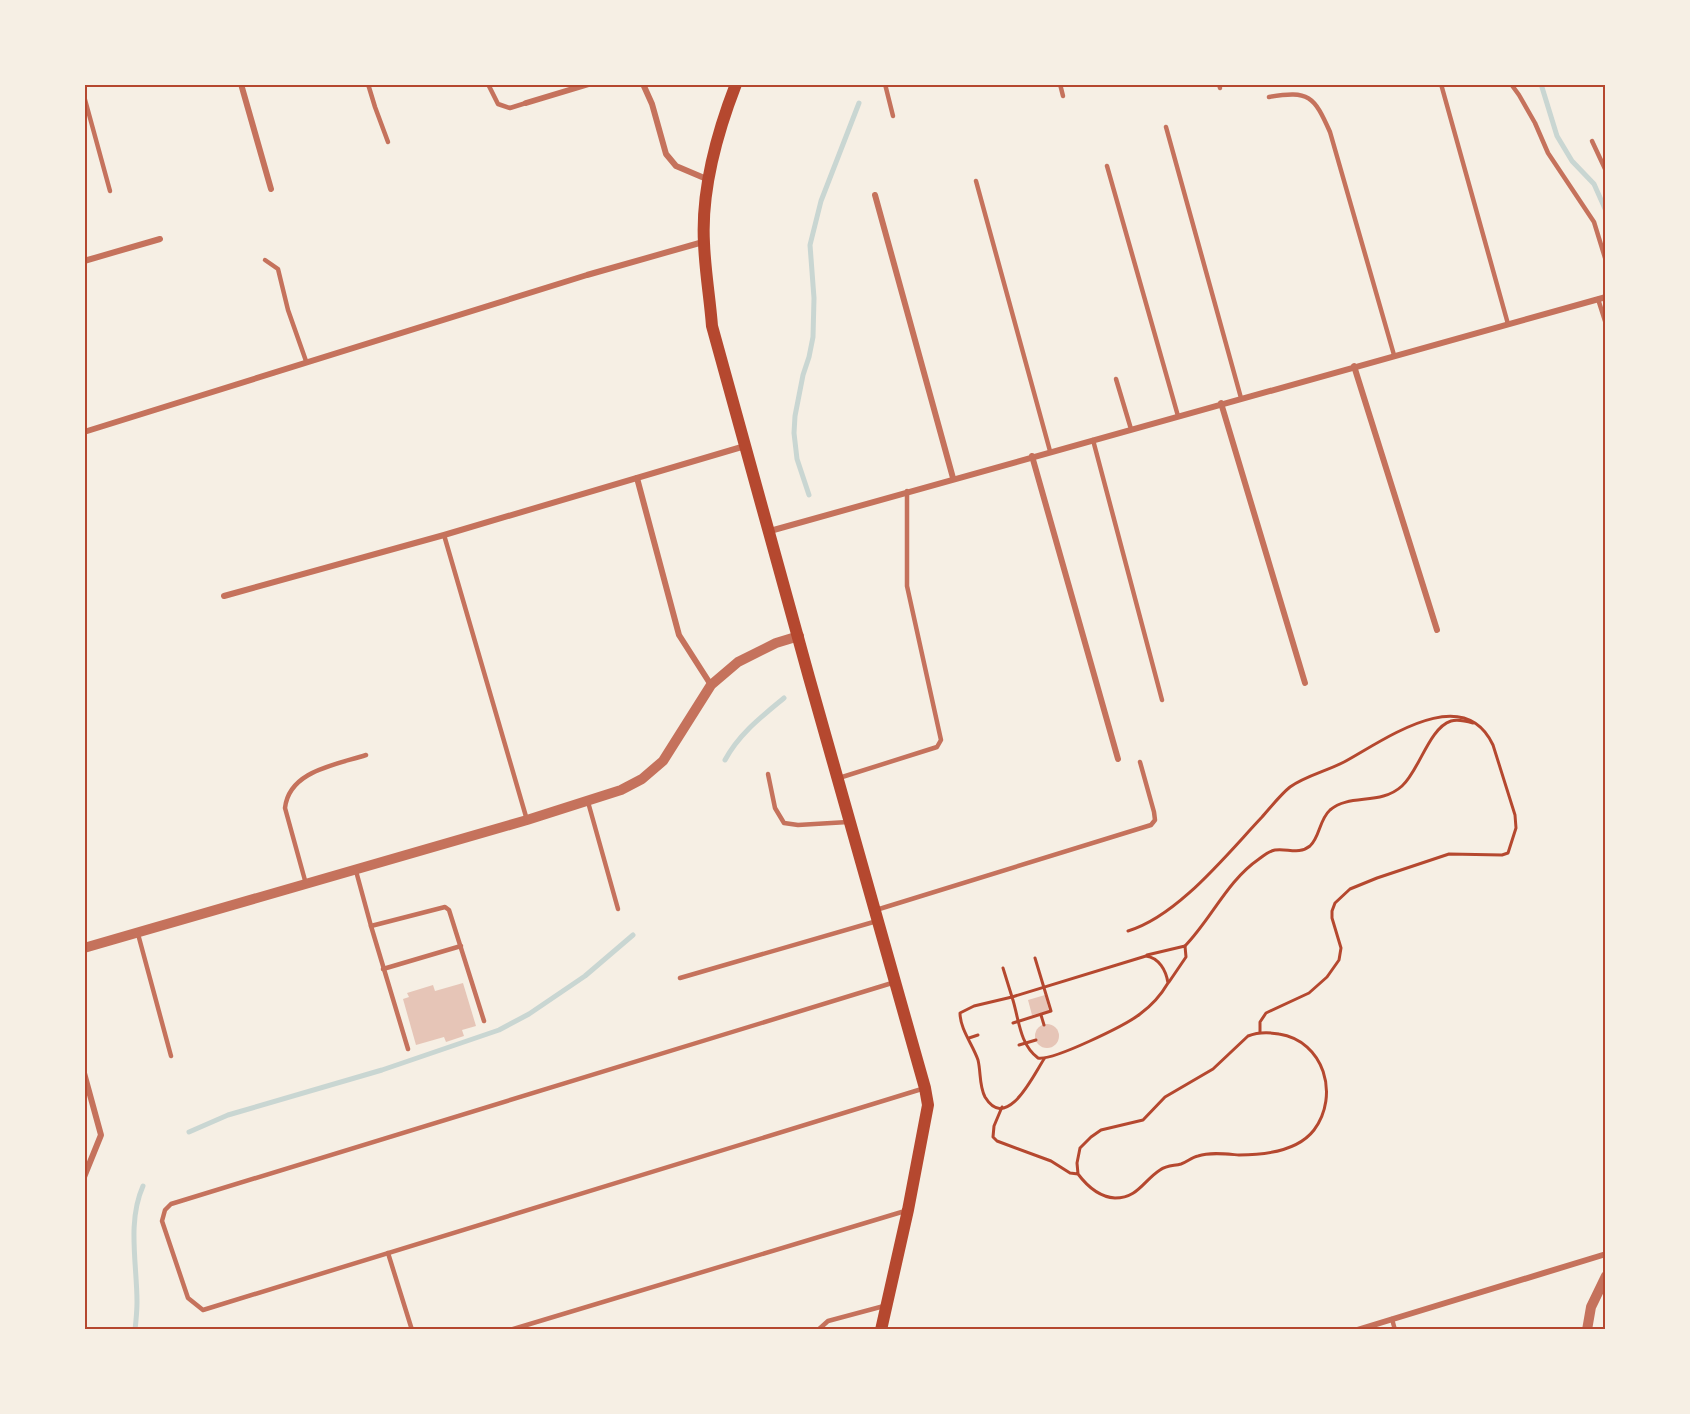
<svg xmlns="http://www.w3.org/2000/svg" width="1690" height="1414" font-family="Quicksand,sans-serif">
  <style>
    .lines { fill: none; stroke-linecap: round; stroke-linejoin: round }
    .stream { stroke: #c9d6d2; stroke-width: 5 }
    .building { fill: #e6c5b7 }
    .path { stroke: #b5482f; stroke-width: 3 }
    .service { stroke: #c5725c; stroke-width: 4.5 }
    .minor { stroke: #c5725c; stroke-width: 6 }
    .tertiary { stroke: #c5725c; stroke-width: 10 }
    .secondary { stroke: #b5482f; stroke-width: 12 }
    .neatline { fill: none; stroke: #b5482f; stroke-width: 2 }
  </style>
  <rect width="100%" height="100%" fill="#f6efe4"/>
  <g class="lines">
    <!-- stream -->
    <g class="stream">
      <polyline points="1541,84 1557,136 1572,161 1594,184 1606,211"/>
      <polyline points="809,495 797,459 794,433 795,416 803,375 809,357 813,337 814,298 810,245 821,201 859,103"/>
      <path d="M725 760C739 734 761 717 784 698"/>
      <polyline points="189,1132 228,1115 382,1070 499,1030 529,1014 585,976 633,935"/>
      <path d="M135 1330C136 1321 137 1311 137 1302 137 1264 127 1222 143 1186"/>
    </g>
  </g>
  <!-- building -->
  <g class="building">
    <polygon points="463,983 476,1026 462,1030 464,1036 446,1042 444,1037 416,1045 403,999 409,997 407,993 433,985 435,991"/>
    <polygon points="1045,995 1049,1011 1032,1015 1028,1000"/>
    <circle cx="1047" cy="1036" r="12"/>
  </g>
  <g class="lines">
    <!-- path -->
    <g class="path">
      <path d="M1128 931C1178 916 1227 854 1262 817 1271 807 1280 795 1290 787 1305 776 1327 771 1344 762 1383 741 1463 681 1493 745L1515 815 1516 828 1508 853 1502 855 1449 854 1377 878 1350 889 1335 903 1332 911V918L1341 948 1339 960 1327 977 1309 993 1266 1013 1260 1022V1032"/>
      <path d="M1185 946C1212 918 1227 881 1259 859 1263 856 1269 851 1275 850 1287 848 1299 855 1310 846 1320 837 1319 820 1330 810 1350 793 1380 806 1402 786 1419 771 1429 728 1451 721 1458 719 1466 721 1473 723"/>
      <polyline points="1147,955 1185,946 1186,957 1169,982"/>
      <path d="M1146 956C1159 958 1166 970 1168 983 1161 995 1151 1006 1140 1014 1126 1025 1053 1061 1038 1058 1019 1044 1019 1018 1012 997Z"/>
      <path d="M1003 968 1012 997 974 1006 960 1013C960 1029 973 1045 978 1060 981 1072 979 1086 985 1097 1007 1133 1034 1074 1044 1059"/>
      <polyline points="1041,1015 1044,1025"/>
      <polyline points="1013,1023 1051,1011 1035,958"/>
      <polyline points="969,1038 978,1035"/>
      <polyline points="1019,1045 1036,1040"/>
      <path d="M1002 1107 994 1126 993 1137 997 1141 1051 1161 1070 1173 1078 1174C1087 1186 1100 1197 1115 1198 1138 1198 1143 1181 1160 1170 1167 1165 1174 1166 1181 1164 1187 1162 1192 1157 1198 1156 1210 1152 1226 1154 1239 1155 1264 1155 1297 1152 1314 1130 1340 1095 1324 1041 1279 1034 1268 1032 1258 1032 1248 1036L1213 1069 1165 1097 1143 1120 1101 1130 1091 1137 1080 1148 1077 1163 1078 1174"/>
    </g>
    <!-- service -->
    <g class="service">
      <polyline points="368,84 375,107 388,142"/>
      <polyline points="488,84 498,104 510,108 526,103"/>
      <polyline points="885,84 893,116"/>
      <polyline points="1060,84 1063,96"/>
      <polyline points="1219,84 1220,88"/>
      <polyline points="1441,84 1508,324"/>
      <polyline points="1511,84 1519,95 1535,123 1548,153 1594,222 1606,261"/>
      <polyline points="84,96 110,191"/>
      <path d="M1269 97C1309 90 1314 96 1330 132L1394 355"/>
      <polyline points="1166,127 1241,398"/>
      <polyline points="1592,141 1606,171"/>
      <polyline points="1107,166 1178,416"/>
      <polyline points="976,181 1050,451"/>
      <polyline points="265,260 278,269 288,310 306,361"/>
      <polyline points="1598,299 1606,324"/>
      <polyline points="1116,379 1131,429"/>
      <polyline points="1093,440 1162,700"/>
      <polyline points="444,535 527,820"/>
      <polyline points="768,774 775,808 784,823 798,825 848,822"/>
      <polyline points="839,778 937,747 941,740 907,586 907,491"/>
      <polyline points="588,802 618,909"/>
      <polyline points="356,871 371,926 445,907 449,910 484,1021"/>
      <path d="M306 884 285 808C289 771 335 765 366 755"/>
      <polyline points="876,910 1151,825 1155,820 1154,812 1140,762"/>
      <polyline points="371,926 408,1049"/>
      <polyline points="138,934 171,1056"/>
      <polyline points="383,969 461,946"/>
      <polyline points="680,978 877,921"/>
      <polyline points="892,983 171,1204 165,1210 162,1221 188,1298 203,1310 925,1088"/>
      <polyline points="388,1253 412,1330"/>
      <polyline points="1392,1319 1395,1330"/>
      <polyline points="510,1330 905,1211"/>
      <polyline points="818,1330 828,1321 884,1306"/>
    </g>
    <!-- minor -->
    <g class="minor">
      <polyline points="241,84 271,189"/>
      <polyline points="643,84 652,104 666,154 676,166 709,180"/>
      <polyline points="526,103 589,84"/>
      <polyline points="875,195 953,478"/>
      <polyline points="84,261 160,239"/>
      <polyline points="1354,366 1437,630"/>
      <polyline points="1221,403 1305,683"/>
      <polyline points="84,432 587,275 703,242"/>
      <polyline points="1032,456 1118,759"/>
      <polyline points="637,478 679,635 711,685"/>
      <polyline points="770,531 1606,297"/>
      <polyline points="224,596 444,535 745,446"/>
      <polyline points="84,1073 101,1135 84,1177"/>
      <polyline points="1357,1330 1606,1254"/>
    </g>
    <!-- tertiary -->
    <g class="tertiary">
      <polyline points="84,948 527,820 621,790 642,779 663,761 711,685 738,662 776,643 799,636"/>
      <polyline points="1587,1330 1591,1307 1606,1276"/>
    </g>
    <!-- secondary -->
    <path class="secondary" d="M736 84C717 133 701 190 704 243 705 271 710 299 712 326 782 580 852 835 925 1088L928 1105 908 1210 881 1330"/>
  </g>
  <!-- border -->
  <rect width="1690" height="1414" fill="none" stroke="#f6efe4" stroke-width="171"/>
  <rect x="86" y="86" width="1518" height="1242" class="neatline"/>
</svg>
